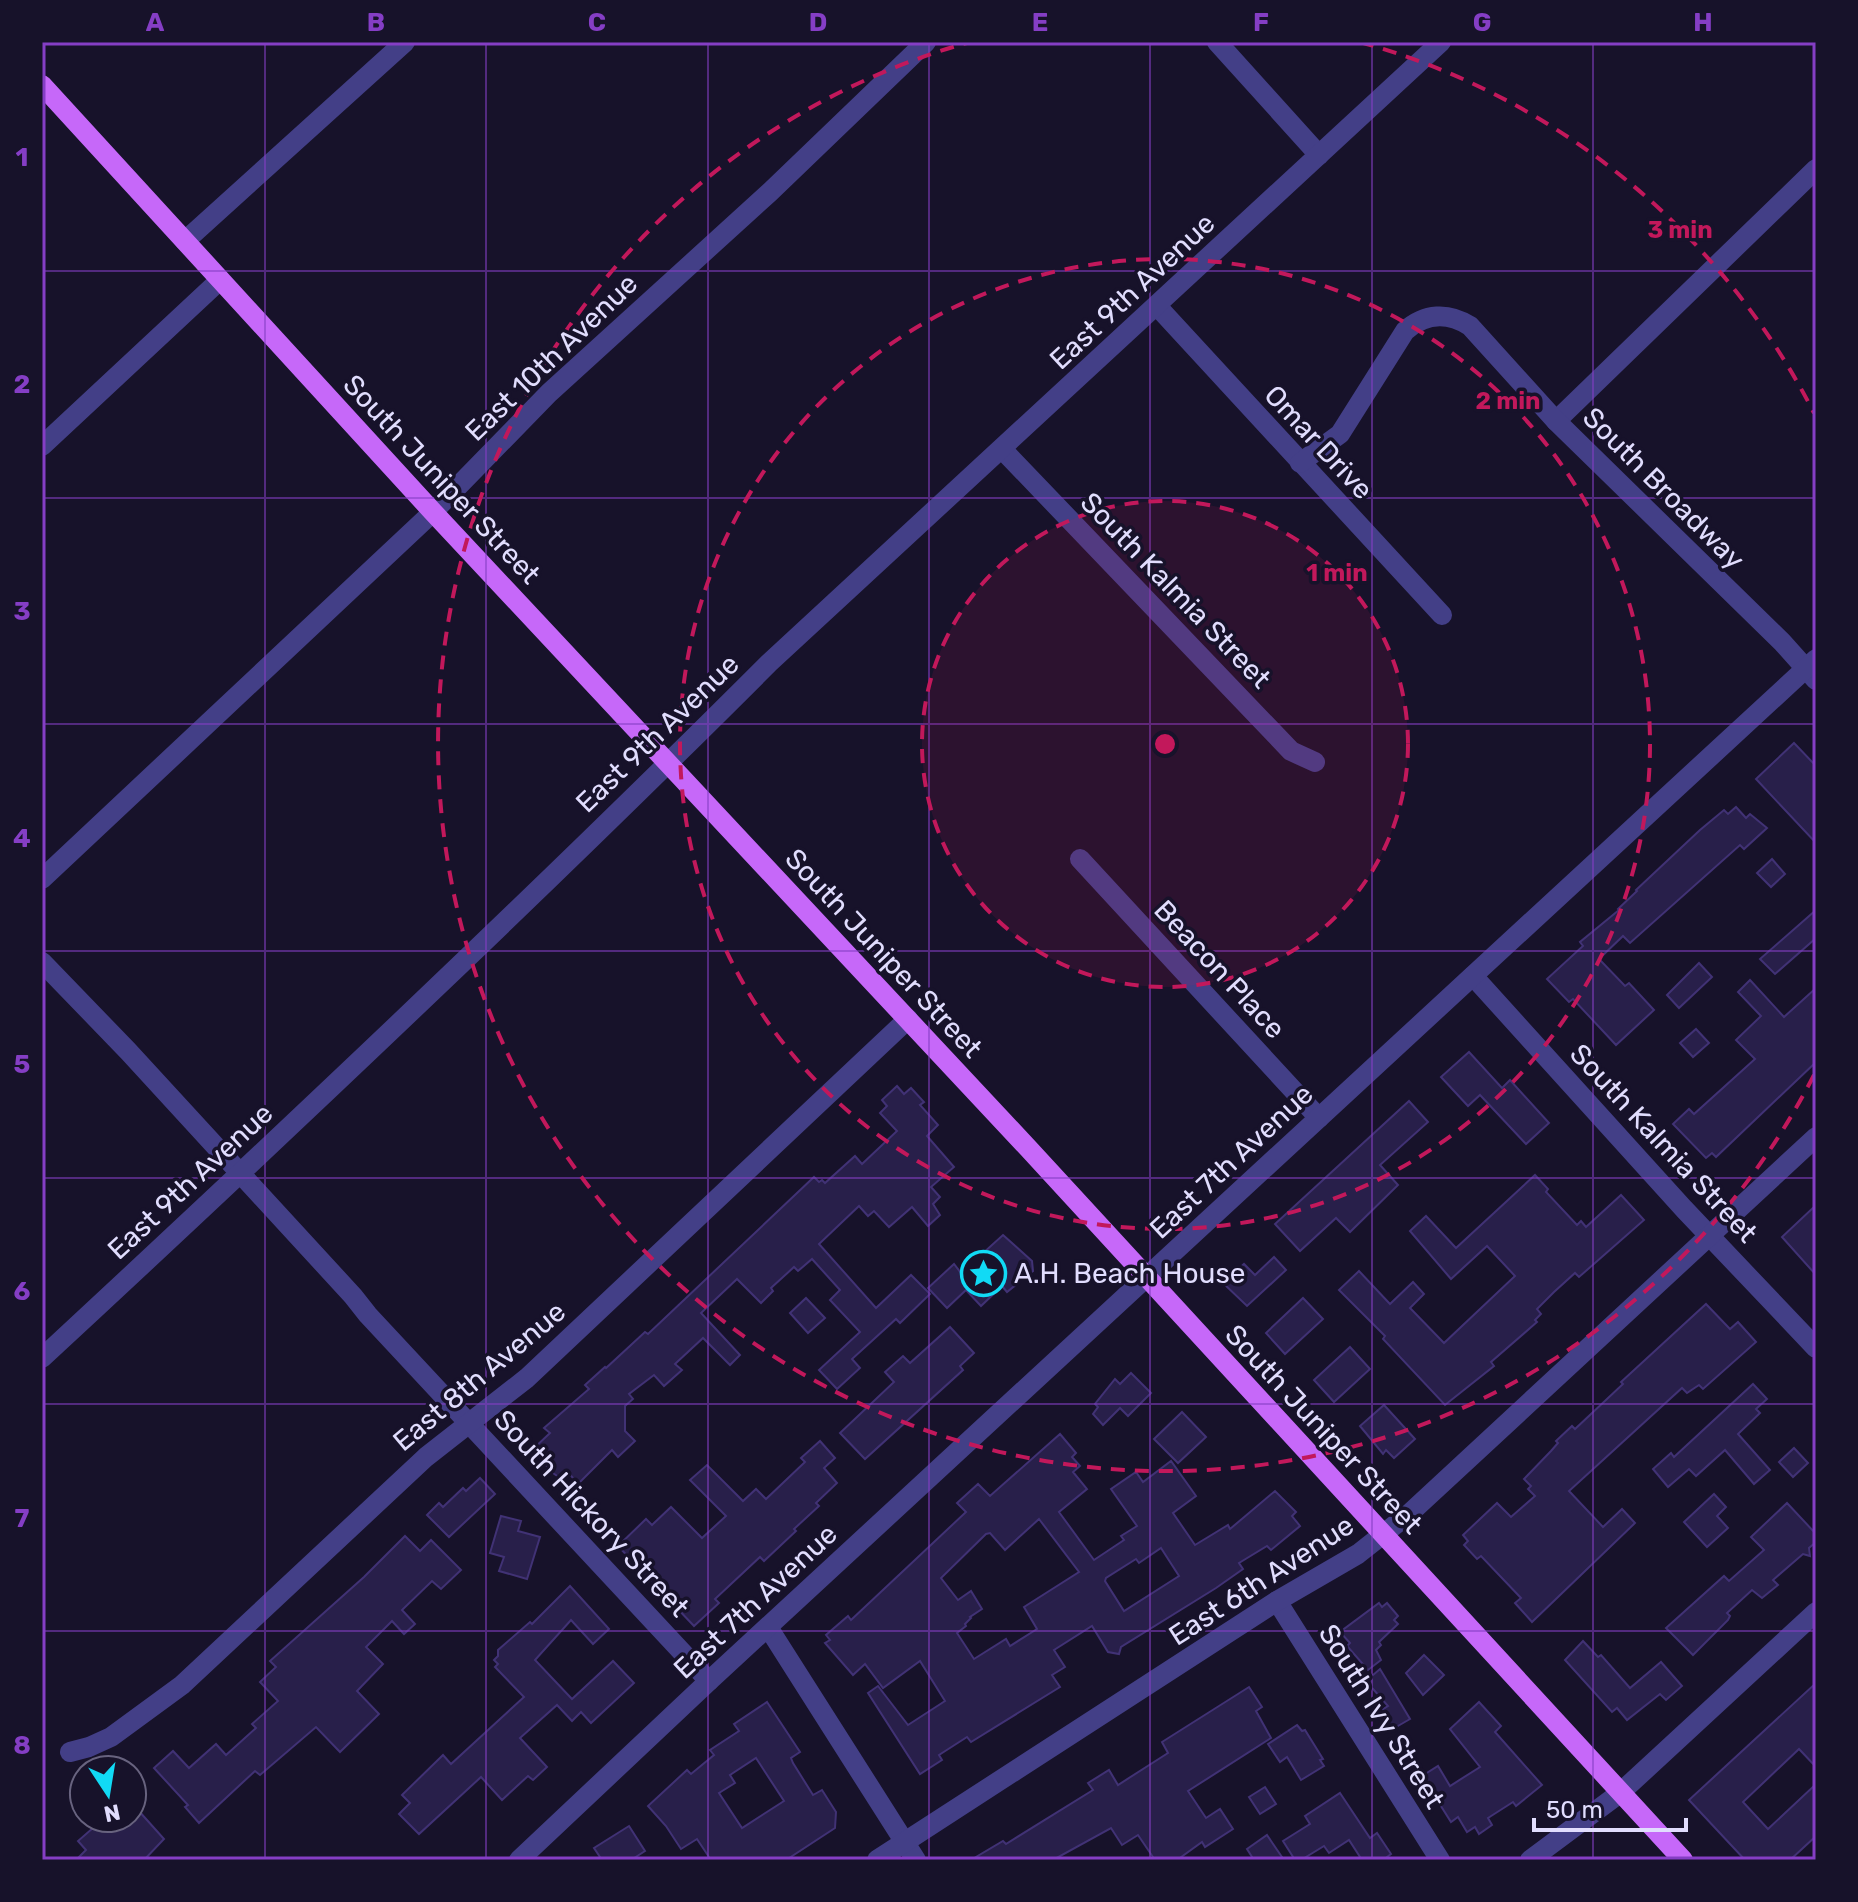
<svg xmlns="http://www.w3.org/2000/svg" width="1858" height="1902" font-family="Rubik,sans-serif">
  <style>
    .building { fill: #281f4a; stroke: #413275; stroke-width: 2; fill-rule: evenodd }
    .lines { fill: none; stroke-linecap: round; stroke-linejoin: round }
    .minor { stroke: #433f87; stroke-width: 20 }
    .major { stroke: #c668f9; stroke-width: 20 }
    .grid { fill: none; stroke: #853ec5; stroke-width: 2; stroke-opacity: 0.55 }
    .ring { fill: none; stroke: #c2185b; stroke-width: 4; stroke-dasharray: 14 10 }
    .labels { text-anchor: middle; stroke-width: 7; stroke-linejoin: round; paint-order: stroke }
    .street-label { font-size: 28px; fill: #e1ddfe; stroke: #17122a }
    .poi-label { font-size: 28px; fill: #e1ddfe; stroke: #17122a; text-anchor: start }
    .centre { fill: #c2185b; stroke: #17122a; stroke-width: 4 }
    .ring-label { font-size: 24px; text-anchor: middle; font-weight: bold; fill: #c2185b; stroke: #17122a; stroke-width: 7; stroke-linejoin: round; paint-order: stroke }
    .neatline { fill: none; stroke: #853ec5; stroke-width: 3 }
    .grid-label { font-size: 26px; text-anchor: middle; font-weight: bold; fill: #853ec5 }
  </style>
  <rect width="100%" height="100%" fill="#17122a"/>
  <!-- building -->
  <g class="building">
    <polygon points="1794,743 1816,766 1816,843 1756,779"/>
    <polygon points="1736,807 1746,818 1750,814 1767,828 1744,849 1740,845 1630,943 1623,936 1599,959 1625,986 1629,983 1654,1010 1616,1045 1573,999 1569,1002 1547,979 1583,946 1580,942 1619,910 1618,909 1637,891 1636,890 1700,830 1724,810 1728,814"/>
    <polygon points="1772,859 1785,874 1771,887 1757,873"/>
    <polygon points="1816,910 1816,938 1775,974 1760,959"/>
    <polygon points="1699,963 1712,977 1679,1008 1667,995"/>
    <polygon points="1750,980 1784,1017 1816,988 1816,1062 1716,1157 1712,1153 1706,1158 1673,1124 1689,1109 1694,1114 1755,1059 1736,1040 1761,1016 1738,992"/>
    <polygon points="1696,1029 1709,1043 1693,1057 1680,1043"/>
    <polygon points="1469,1052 1502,1088 1510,1080 1549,1123 1526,1144 1480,1095 1468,1106 1441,1077"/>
    <polygon points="897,1086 904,1094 911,1088 924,1102 920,1105 938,1125 927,1136 954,1167 931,1187 940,1197 933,1204 940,1215 928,1226 912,1207 889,1227 874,1211 868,1216 859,1206 819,1244 876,1308 911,1275 930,1294 900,1323 896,1319 852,1359 860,1368 837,1389 819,1370 860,1332 830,1300 840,1290 812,1259 798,1271 794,1267 771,1288 773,1291 761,1303 737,1279 701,1313 740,1355 730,1365 703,1338 675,1364 682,1370 664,1386 654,1375 629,1394 633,1399 625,1406 625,1431 635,1441 618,1457 612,1450 578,1484 567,1471 560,1478 553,1473 532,1450 550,1433 544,1428 589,1389 585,1385 605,1367 606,1368 645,1332 648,1334 814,1177 819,1182 822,1180 825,1183 855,1156 862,1164 897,1131 880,1113 887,1106 882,1100"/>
    <polygon points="1409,1101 1428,1122 1380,1165 1398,1185 1350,1232 1336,1218 1300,1251 1275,1224"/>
    <polygon points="1535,1175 1548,1189 1546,1192 1577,1225 1581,1221 1586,1227 1621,1195 1644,1220 1579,1277 1575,1273 1554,1292 1537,1309 1541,1314 1535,1320 1537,1322 1491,1362 1494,1366 1445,1405 1383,1339 1385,1336 1339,1290 1359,1271 1390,1304 1413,1282 1424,1294 1410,1308 1444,1343 1515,1276 1487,1246 1451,1279 1410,1231 1426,1216 1456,1248"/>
    <polygon points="1816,1205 1816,1275 1782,1237"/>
    <polygon points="1003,1235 1032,1261 1033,1271 1007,1292 1002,1286 981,1306 966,1290 947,1308 928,1288 954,1264 961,1273"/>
    <polygon points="1274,1257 1286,1270 1247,1306 1223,1283 1244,1264 1255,1275"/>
    <polygon points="806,1298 825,1318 808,1333 790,1313"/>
    <polygon points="1303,1298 1323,1319 1285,1354 1266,1333"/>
    <polygon points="1706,1304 1730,1329 1738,1322 1756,1342 1703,1389 1699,1385 1687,1393 1682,1388 1569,1491 1603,1527 1622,1509 1635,1523 1532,1622 1515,1603 1521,1598 1481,1556 1477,1559 1464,1545 1468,1541 1463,1535 1497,1503 1511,1517 1535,1496 1528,1489 1531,1486 1524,1479 1551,1451 1558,1443 1556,1441 1572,1426 1575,1429 1623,1384 1621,1382"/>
    <polygon points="950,1327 974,1353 960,1366 963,1370 865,1459 840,1433 894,1382 885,1372 903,1356 910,1363"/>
    <polygon points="1350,1347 1370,1369 1334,1402 1314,1380"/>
    <polygon points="1131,1373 1151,1393 1128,1416 1120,1408 1103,1425 1093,1414 1098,1407 1095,1404 1115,1379 1120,1384"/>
    <polygon points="1753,1384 1767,1399 1756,1409 1760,1413 1738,1434 1770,1470 1754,1484 1725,1450 1696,1476 1689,1469 1668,1487 1653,1469 1671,1453 1674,1457"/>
    <polygon points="1384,1405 1415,1439 1394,1458 1386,1450 1383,1454 1360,1426"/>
    <polygon points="1182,1412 1206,1437 1178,1463 1154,1439"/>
    <path d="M1060 1434 1076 1453 1072 1457 1080 1466 1073 1472 1087 1489 1059 1512 1094 1560 1124 1540 1121 1536 1137 1526 1111 1489 1136 1472 1143 1482 1171 1461 1196 1496 1173 1513 1195 1545 1228 1525 1230 1529 1275 1491 1296 1512 1292 1516 1300 1526 1271 1550 1267 1546 1239 1563 1243 1569 1216 1588 1121 1647 1119 1654 1108 1652 1092 1626 1054 1650 1065 1667 1052 1675 1060 1687 971 1742 967 1737 939 1755 942 1760 920 1774 868 1693 878 1686 908 1725 945 1701 920 1661 883 1688 865 1664 853 1675 825 1643 830 1640 826 1635 848 1616 851 1620 966 1512 957 1503 978 1484 990 1496ZM1039 1519 1079 1572 1024 1607 1037 1629 1010 1646 1006 1639 974 1659 957 1633 966 1626 965 1624 971 1618 970 1617 982 1609 971 1591 958 1600 941 1578 986 1534 990 1533 1005 1550ZM1161 1548 1179 1576 1124 1611 1105 1581 1106 1578 1136 1559 1139 1563Z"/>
    <polygon points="820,1441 835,1458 824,1468 837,1483 816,1503 819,1506 794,1529 796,1531 764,1561 760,1557 715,1599 719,1603 694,1626 618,1546 646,1519 652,1525 671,1507 702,1538 726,1516 690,1480 707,1465 743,1501 756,1489 766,1499 805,1462 801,1458"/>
    <polygon points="1794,1448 1808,1463 1793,1477 1779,1462"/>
    <polygon points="480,1478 495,1494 449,1537 427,1515 439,1503 443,1507 463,1488 466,1491"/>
    <polygon points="1714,1494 1726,1507 1717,1516 1728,1528 1707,1547 1684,1522"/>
    <polygon points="1787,1503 1816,1534 1816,1542 1809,1548 1810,1556 1803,1554 1773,1580 1778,1585 1762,1598 1752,1590 1727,1613 1730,1616 1728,1620 1693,1655 1666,1628 1724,1576 1729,1581 1764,1550 1751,1537"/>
    <polygon points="501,1516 521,1521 518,1531 540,1537 527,1579 499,1571 504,1557 490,1553"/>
    <polygon points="405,1536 420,1551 431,1540 461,1570 441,1589 432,1581 402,1610 415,1624 404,1634 392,1621 366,1647 383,1664 357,1691 379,1714 340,1752 316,1727 260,1775 255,1771 199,1823 185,1807 188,1805 154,1768 173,1751 189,1768 216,1744 226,1755 256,1728 252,1724 278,1701 260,1682 276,1667 270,1661 364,1577"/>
    <polygon points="570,1586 609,1629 593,1644 571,1620 535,1660 572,1699 613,1661 634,1683 591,1723 581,1712 572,1721 557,1705 520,1738 547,1767 533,1780 528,1776 502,1800 481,1777 419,1834 399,1814 410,1803 402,1795 443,1755 451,1764 524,1697 495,1667 498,1664 494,1660 498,1656 498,1650 530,1622 532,1624"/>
    <polygon points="1379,1603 1382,1607 1387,1603 1398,1616 1394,1620 1398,1624 1379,1642 1381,1645 1376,1650 1381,1660 1368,1670 1347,1646 1350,1643 1340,1632"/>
    <polygon points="1583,1641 1598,1657 1601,1655 1630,1688 1661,1662 1682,1686 1666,1700 1660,1694 1627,1720 1617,1708 1612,1712 1565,1660"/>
    <polygon points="1424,1655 1444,1675 1423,1695 1406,1673"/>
    <polygon points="1380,1669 1410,1719 1391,1730 1380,1711 1388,1706 1366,1681"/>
    <polygon points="1816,1683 1816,1767 1799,1749 1743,1802 1768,1829 1816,1784 1816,1836 1790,1860 1745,1860 1689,1800"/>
    <polygon points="1249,1687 1262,1707 1256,1711 1271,1738 1188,1791 1206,1818 1220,1809 1233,1829 1205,1847 1202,1842 1177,1860 1155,1860 1138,1835 1122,1845 1111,1828 1053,1860 971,1860 1003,1841 1006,1844 1093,1790 1088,1783 1109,1770 1118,1785 1168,1753 1162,1742"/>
    <path d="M767 1702 800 1752 791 1758 793 1763 813 1795 822 1790 836 1812 835 1828 786 1860H711L697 1839 681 1849 666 1826 648 1806 687 1770 691 1774 714 1755 710 1750 739 1731 734 1724ZM756 1758 784 1801 742 1828 719 1793 735 1783 730 1775Z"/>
    <polygon points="1479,1702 1501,1726 1495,1732 1542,1785 1516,1806 1513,1802 1488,1818 1492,1825 1479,1834 1475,1827 1467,1832 1458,1817 1451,1822 1422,1776 1438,1766 1450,1786 1480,1767 1450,1729"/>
    <polygon points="1297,1725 1302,1731 1305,1730 1323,1759 1320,1760 1324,1766 1301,1780 1287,1757 1280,1762 1268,1744"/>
    <polygon points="1265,1787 1276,1804 1260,1814 1249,1797"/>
    <polygon points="1340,1793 1370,1838 1377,1833 1391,1854 1383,1860 1362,1860 1349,1840 1329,1853 1324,1846 1301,1860 1295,1860 1283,1841 1310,1824 1305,1816"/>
    <polygon points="138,1810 164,1839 144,1860 76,1860 86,1850 78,1841 93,1828 84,1818 132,1818"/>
    <polygon points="629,1826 645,1851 631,1860 602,1860 594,1848"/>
    <polygon points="1267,1835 1284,1860 1254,1860 1247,1849"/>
  </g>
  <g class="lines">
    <!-- minor -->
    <g class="minor">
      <polyline points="1217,42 1319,155"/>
      <polyline points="185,241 405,42"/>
      <polyline points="1157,306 1442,615"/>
      <polyline points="1556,421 1816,169"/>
      <polyline points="42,446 220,280"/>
      <polyline points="1002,449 1291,751 1315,762"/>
      <path d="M1300 463 1340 434 1405 331C1425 313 1448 312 1470 326L1556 421 1782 642 1816 680"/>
      <polyline points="1080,859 1319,1118"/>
      <polyline points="42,879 433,512 549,393 770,192 926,42"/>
      <polyline points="42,962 128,1051 353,1296 368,1315 709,1681"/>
      <polyline points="1473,976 1684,1209 1816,1348"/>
      <path d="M42 1358C288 1130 532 900 769 663L1441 42"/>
      <polyline points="1277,1601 1440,1860"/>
      <polyline points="768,1627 916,1860"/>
      <polyline points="70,1752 89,1747 111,1737 182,1685 426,1457 527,1378 908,1019"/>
      <polyline points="519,1860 709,1681 1816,659"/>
      <polyline points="877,1860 1277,1601 1358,1554 1410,1513 1816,1137"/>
      <polyline points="1530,1860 1620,1793 1816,1612"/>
    </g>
    <!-- major -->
    <polyline class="major" points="42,85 433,512 1028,1148 1683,1860"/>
  </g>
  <!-- grid -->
  <path class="grid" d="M265 42V1860M486 42V1860M708 42V1860M929 42V1860M1150 42V1860M1372 42V1860M1593 42V1860M42 271H1816M42 498H1816M42 724H1816M42 951H1816M42 1178H1816M42 1404H1816M42 1631H1816"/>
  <!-- distance rings -->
  <circle cx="1165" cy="744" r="243" fill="#c2185b" fill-opacity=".12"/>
  <g class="ring">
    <circle cx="1165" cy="744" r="243"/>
    <circle cx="1165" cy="744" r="485"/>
    <path d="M1814 1075A728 728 0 1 1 970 42M1360 42A728 728 0 0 1 1814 413"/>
  </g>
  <!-- icons -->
  <defs>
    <symbol id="sight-ring" viewBox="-11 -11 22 22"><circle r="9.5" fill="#17122a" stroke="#11daf5" stroke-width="1.5"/><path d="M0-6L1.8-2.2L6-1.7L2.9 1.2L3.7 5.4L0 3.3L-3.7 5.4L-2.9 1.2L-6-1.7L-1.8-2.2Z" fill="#11daf5"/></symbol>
  </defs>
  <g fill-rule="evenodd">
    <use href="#sight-ring" x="958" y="1248" width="51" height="51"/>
  </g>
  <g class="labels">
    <!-- street labels -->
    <g class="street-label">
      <text transform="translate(1132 291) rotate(-43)" y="10">East 9th Avenue</text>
      <text transform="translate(551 357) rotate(-44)" y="10">East 10th Avenue</text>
      <text transform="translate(1319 442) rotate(47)" y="10">Omar Drive</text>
      <text transform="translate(442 479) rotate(47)" y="10">South Juniper Street</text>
      <text transform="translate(1664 488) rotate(45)" y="10">South Broadway</text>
      <text transform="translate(1176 590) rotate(46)" y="10">South Kalmia Street</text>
      <text transform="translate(657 733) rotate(-44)" y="10">East 9th Avenue</text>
      <text transform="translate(884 953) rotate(47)" y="10">South Juniper Street</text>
      <text transform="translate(1220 969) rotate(47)" y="10">Beacon Place</text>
      <text transform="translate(1664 1143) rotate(47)" y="10">South Kalmia Street</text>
      <text transform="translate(1231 1161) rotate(-43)" y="10">East 7th Avenue</text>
      <text transform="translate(190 1181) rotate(-43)" y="10">East 9th Avenue</text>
      <text transform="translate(479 1376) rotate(-40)" y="10">East 8th Avenue</text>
      <text transform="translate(1324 1429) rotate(47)" y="10">South Juniper Street</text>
      <text transform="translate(592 1513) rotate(47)" y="10">South Hickory Street</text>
      <text transform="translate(1261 1580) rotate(-33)" y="10">East 6th Avenue</text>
      <text transform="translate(755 1601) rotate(-43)" y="10">East 7th Avenue</text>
      <text transform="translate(1382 1716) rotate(58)" y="10">South Ivy Street</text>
    </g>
    <!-- poi labels -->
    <g class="poi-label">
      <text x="1014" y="1283">A.H. Beach House</text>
    </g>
  </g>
  <circle cx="1165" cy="744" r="12" class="centre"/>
  <g class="ring-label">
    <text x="1680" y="238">3 min</text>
    <text x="1508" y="409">2 min</text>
    <text x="1337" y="581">1 min</text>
  </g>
  <!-- border -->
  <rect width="1858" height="1902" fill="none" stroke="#17122a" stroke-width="88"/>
  <!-- north arrow -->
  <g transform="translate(108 1794) rotate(168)"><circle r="38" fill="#17122a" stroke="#68637f" stroke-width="2"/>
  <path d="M0-6L14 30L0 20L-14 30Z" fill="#11daf5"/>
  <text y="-12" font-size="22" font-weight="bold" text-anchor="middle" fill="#e1ddfe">N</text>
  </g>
  <!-- scale -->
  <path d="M1534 1818v12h152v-12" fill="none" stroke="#e1ddfe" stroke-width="4"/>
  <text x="1546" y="1818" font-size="24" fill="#e1ddfe" stroke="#17122a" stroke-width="6" paint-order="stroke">50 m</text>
  <rect x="44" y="44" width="1770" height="1814" class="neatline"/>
  <g class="grid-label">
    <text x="155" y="31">A</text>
    <text x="376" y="31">B</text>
    <text x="597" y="31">C</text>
    <text x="818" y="31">D</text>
    <text x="1040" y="31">E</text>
    <text x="1261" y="31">F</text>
    <text x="1482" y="31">G</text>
    <text x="1703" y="31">H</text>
    <text x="22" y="166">1</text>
    <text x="22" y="393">2</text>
    <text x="22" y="620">3</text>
    <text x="22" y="847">4</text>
    <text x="22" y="1073">5</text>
    <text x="22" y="1300">6</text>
    <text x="22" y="1527">7</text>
    <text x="22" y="1754">8</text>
  </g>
</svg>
